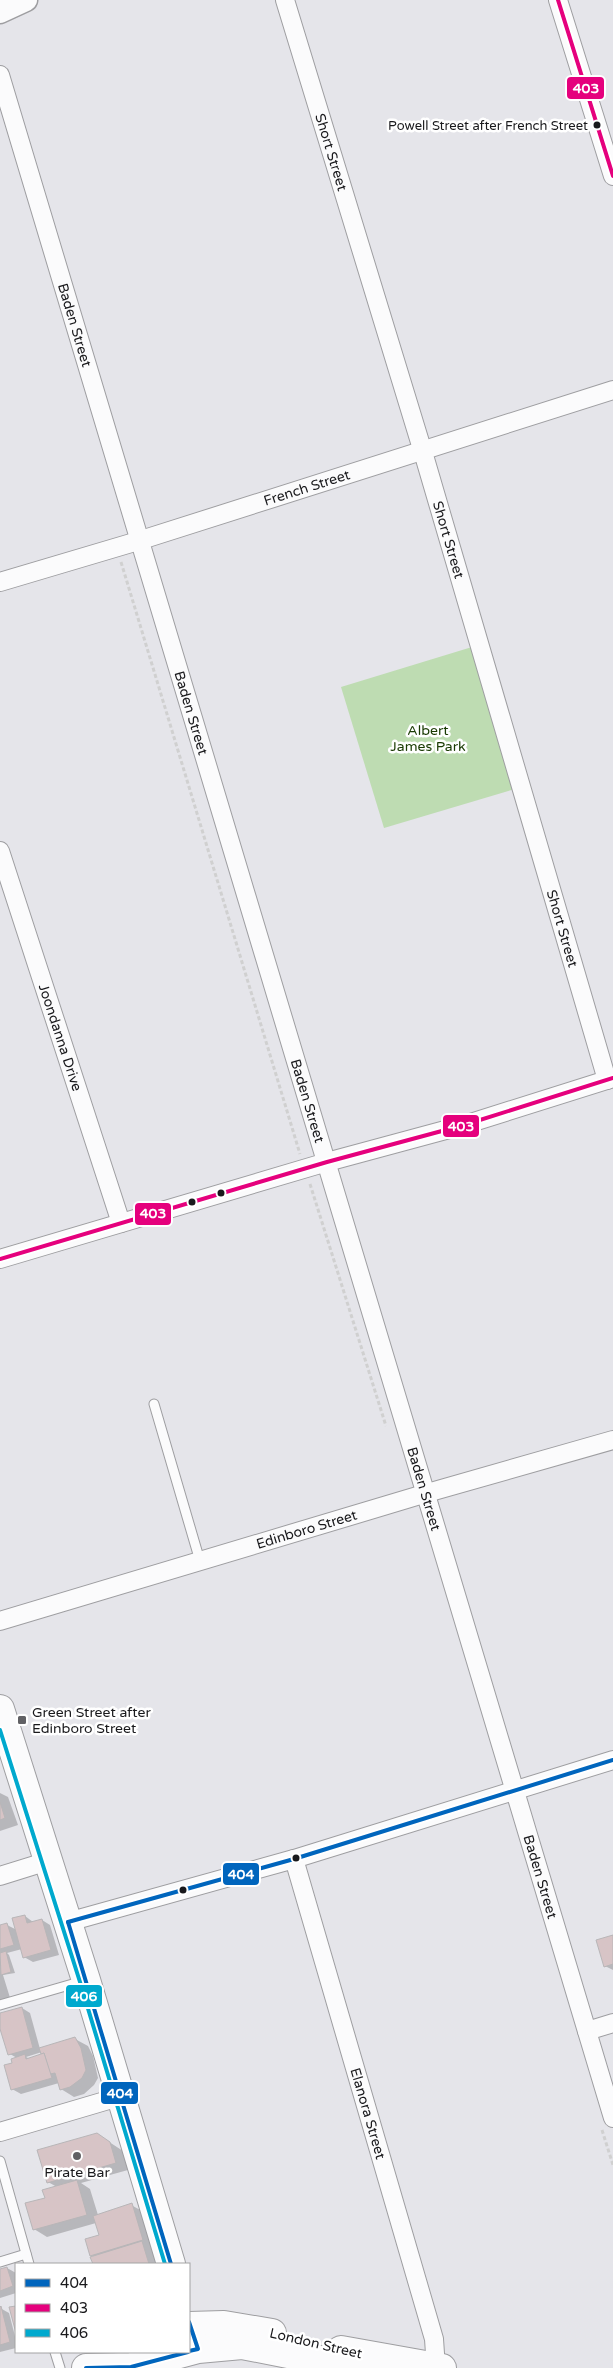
<svg xmlns="http://www.w3.org/2000/svg" width="613" height="2368" font-family="'Varela Round',sans-serif">
  <style>
    .green { fill: #bedcb2 }
    .shadow { fill: #0003; fill-rule: evenodd }
    .building { fill: #d7c4c6; stroke: #b8b6b8 }
    .lines { fill: none; stroke-linecap: round; stroke-linejoin: round }
    .service-casing { stroke: #9e9ea1; stroke-width: 11 }
    .minor-casing { stroke: #9e9ea1; stroke-width: 20 }
    .tertiary-casing { stroke: #9e9ea1; stroke-width: 25 }
    .primary-casing { stroke: #9e9ea1; stroke-width: 30 }
    .path { stroke: #d0d0d0; stroke-width: 3; stroke-dasharray: 4 2.5; stroke-linecap: butt }
    .service { stroke: #fbfbfc; stroke-width: 9 }
    .minor { stroke: #fbfbfc; stroke-width: 18 }
    .tertiary { stroke: #fbfbfc; stroke-width: 22 }
    .primary { stroke: #fbfbfc; stroke-width: 28 }
    .bus-1-casing { stroke: #fff; stroke-width: 8 }
    .bus-2-casing { stroke: #fff; stroke-width: 8 }
    .bus-3-casing { stroke: #fff; stroke-width: 8 }
    .bus-1 { stroke: #0065bd; stroke-width: 4 }
    .bus-2 { stroke: #e5007d; stroke-width: 4 }
    .bus-3 { stroke: #00a9ce; stroke-width: 4 }
    .bus-dot { fill: #19191c; stroke: #fff; stroke-width: 2 }
    .poi-dot { fill: #606064; stroke: #fff; stroke-width: 2 }
    .labels { text-anchor: middle; stroke-width: 5; stroke-linejoin: round; paint-order: stroke }
    .bus-label { font-size: 13px; fill: #19191c; stroke: #fff; text-anchor: end }
    .street-label { font-size: 14px; fill: #19191c; stroke: #fff }
    .park-label { font-size: 14px; fill: #193a02; stroke: #fff }
    .poi-label { font-size: 14px; fill: #19191c; stroke: #fff; text-anchor: start }
    .line-badge { stroke: #fff; stroke-width: 2 }
    .badge-label { font-size: 14px; text-anchor: middle; font-weight: bold; fill: #fff }
  </style>
  <rect width="100%" height="100%" fill="#e5e5ea"/>
  <!-- green -->
  <polygon class="green" points="472,647 515,789 384,828 341,687"/>
  <!-- shadow -->
  <g class="shadow">
    <polygon points="0,1793 8,1797 18,1825 0,1831"/>
    <polygon points="25,1916 33,1922 42,1920 50,1925 59,1955 33,1962 24,1957 22,1949 7,1953 9,1955 15,1973 3,1975 11,2001 0,2004 0,1927 7,1925 17,1930"/>
    <polygon points="613,1936 613,1970 605,1966"/>
    <path d="M22 2008 30 2013 40 2049 75 2039 88 2046 93 2056 98 2078 94 2085 84 2094 74 2097 61 2089 59 2083 21 2094 12 2089 14 2064 17 2058 10 2054 3 2032 0 2030V2014ZM42 2052 43 2055 30 2059 26 2057Z"/>
    <polygon points="97,2134 123,2151 128,2170 81,2183 90,2189 98,2215 131,2205 144,2212 155,2247 151,2248 155,2250 159,2264 94,2264 92,2258 95,2257 91,2255 100,2236 96,2223 47,2237 34,2229 46,2199 57,2187 48,2182"/>
    <polygon points="7,2268 16,2273 16,2293 0,2298 0,2271"/>
    <polygon points="0,2308 9,2313 16,2340 16,2348 0,2352"/>
  </g>
  <!-- building -->
  <g class="building">
    <polygon points="0,1802 5,1818 0,1820"/>
    <polygon points="25,1915 27,1923 42,1919 51,1950 23,1958 12,1918"/>
    <polygon points="7,1923 14,1945 0,1949 0,1925"/>
    <polygon points="613,1935 613,1964 604,1967 596,1940"/>
    <polygon points="6,1951 11,1972 1,1975 0,1953"/>
    <polygon points="22,2007 33,2048 8,2055 0,2029 0,2013"/>
    <polygon points="75,2037 81,2048 86,2070 82,2078 70,2087 60,2090 55,2073 50,2074 44,2053 41,2054 39,2048"/>
    <polygon points="44,2053 52,2078 11,2090 4,2065 12,2063 11,2059 25,2054 26,2059"/>
    <polygon points="97,2133 110,2142 116,2163 47,2183 37,2150"/>
    <polygon points="77,2180 87,2215 33,2230 25,2203 45,2198 42,2190"/>
    <polygon points="132,2203 143,2240 90,2256 85,2239 99,2235 93,2216"/>
    <polygon points="142,2241 149,2264 93,2264 90,2257"/>
    <polygon points="7,2267 13,2286 0,2291 0,2269"/>
    <polygon points="1,2306 10,2342 0,2345 0,2307"/>
    <polygon points="16,2306 16,2333 9,2307"/>
  </g>
  <g class="lines">
    <defs>
      <g id="service">
        <polyline points="154,1404 200,1561"/>
        <polyline points="0,2005 83,1981"/>
        <polyline points="0,2161 29,2264"/>
        <polyline points="0,2262 26,2254"/>
        <polyline points="55,2352 60,2368"/>
      </g>
      <g id="minor">
        <path id="s1" d="M285 0 423 452 607 1080"/>
        <polyline points="558,0 613,176"/>
        <path id="s2" d="M0 75 613 2118"/>
        <path id="s3" d="M0 582 138 541 613 390"/>
        <path id="s4" d="M0 851 121 1223"/>
        <polyline points="0,1259 327,1162 464,1125 613,1078"/>
        <path id="s5" d="M0 1621 427 1493 613 1440"/>
        <path id="s6" d="M294 1859 434 2339 436 2368"/>
        <polyline points="0,1876 48,1861"/>
        <polyline points="68,1922 294,1859 613,1760"/>
        <polyline points="587,2031 613,2023"/>
        <polyline points="0,2132 122,2096"/>
      </g>
      <polyline id="tertiary" points="0,12 26,0"/>
      <g id="primary">
        <polyline points="0,1709 86,1980 171,2264"/>
        <polyline points="189,2326 224,2325 272,2333"/>
        <polyline points="341,2350 442,2368"/>
        <polyline points="86,2368 131,2367 198,2349 242,2345 360,2368"/>
      </g>
    </defs>
    <!-- service casing -->
    <use href="#service" class="service-casing"/>
    <!-- minor casing -->
    <use href="#minor" class="minor-casing"/>
    <!-- tertiary casing -->
    <use href="#tertiary" class="tertiary-casing"/>
    <!-- primary casing -->
    <use href="#primary" class="primary-casing"/>
    <!-- path -->
    <g class="path">
      <polyline points="121,562 300,1154"/>
      <polyline points="310,1184 386,1426"/>
      <polyline points="602,2130 613,2165"/>
    </g>
    <!-- service -->
    <use href="#service" class="service"/>
    <!-- minor -->
    <use href="#minor" class="minor"/>
    <!-- tertiary -->
    <use href="#tertiary" class="tertiary"/>
    <!-- primary -->
    <use href="#primary" class="primary"/>
    <defs>
      <g id="bus-1">
        <polyline points="68,1922 294,1859 613,1760"/>
        <polyline points="68,1922 171,2264"/>
        <polyline points="189,2351 198,2349 189,2322"/>
        <polyline points="86,2368 131,2367 188,2352"/>
      </g>
      <g id="bus-2">
        <polyline points="558,0 613,176"/>
        <polyline points="0,1259 327,1162 464,1125 613,1078"/>
      </g>
      <polyline id="bus-3" points="0,1730 80,1982 165,2264"/>
    </defs>
    <!-- bus-1 casing -->
    <use href="#bus-1" class="bus-1-casing"/>
    <!-- bus-2 casing -->
    <use href="#bus-2" class="bus-2-casing"/>
    <!-- bus-3 casing -->
    <use href="#bus-3" class="bus-3-casing"/>
    <!-- bus-1 -->
    <use href="#bus-1" class="bus-1"/>
    <!-- bus-2 -->
    <use href="#bus-2" class="bus-2"/>
    <!-- bus-3 -->
    <use href="#bus-3" class="bus-3"/>
  </g>
  <!-- markers -->
  <g class="bus-dot">
    <circle cx="597" cy="125" r="4.5"/>
    <circle cx="221" cy="1193" r="4.5"/>
    <circle cx="192" cy="1202" r="4.5"/>
    <circle cx="296" cy="1858" r="4.5"/>
    <circle cx="183" cy="1890" r="4.5"/>
  </g>
  <g class="poi-dot">
    <rect x="17" y="1715" width="10" height="10" rx="2.5"/>
    <circle cx="77" cy="2156" r="5"/>
  </g>
  <g class="labels">
    <!-- bus labels -->
    <g class="bus-label">
      <text x="588" y="130">Powell Street after French Street</text>
    </g>
    <!-- street labels -->
    <g class="street-label">
      <text dy="5" stroke="none"><textPath href="#s1" startOffset="159">Short Street</textPath></text>
      <text dy="5" stroke="none"><textPath href="#s2" startOffset="261">Baden Street</textPath></text>
      <text dy="5" stroke="none"><textPath href="#s3" startOffset="321">French Street</textPath></text>
      <text dy="5" stroke="none"><textPath href="#s1" startOffset="564">Short Street</textPath></text>
      <text dy="5" stroke="none"><textPath href="#s2" startOffset="666">Baden Street</textPath></text>
      <text dy="5" stroke="none"><textPath href="#s1" startOffset="969">Short Street</textPath></text>
      <text dy="5" stroke="none"><textPath href="#s4" startOffset="196">Joondanna Drive</textPath></text>
      <text dy="5" stroke="none"><textPath href="#s2" startOffset="1071">Baden Street</textPath></text>
      <text dy="5" stroke="none"><textPath href="#s2" startOffset="1476">Baden Street</textPath></text>
      <text dy="5" stroke="none"><textPath href="#s5" startOffset="320">Edinboro Street</textPath></text>
      <text dy="5" stroke="none"><textPath href="#s2" startOffset="1881">Baden Street</textPath></text>
      <text dy="5" stroke="none"><textPath href="#s6" startOffset="265">Elanora Street</textPath></text>
      <text transform="translate(316 2343) rotate(13)" y="5">London Street</text>
    </g>
    <!-- park labels -->
    <g class="park-label">
      <text x="428" y="735">Albert<tspan x="428" dy="16">James Park</tspan></text>
    </g>
    <!-- poi labels -->
    <g class="poi-label">
      <text x="32" y="1717">Green Street after<tspan x="32" dy="16">Edinboro Street</tspan></text>
      <text x="77" y="2177" text-anchor="middle">Pirate Bar</text>
    </g>
  </g>
  <g class="line-badge">
    <rect x="566" y="76" width="39" height="24" rx="5" fill="#e5007d"/>
    <rect x="442" y="1114" width="38" height="24" rx="5" fill="#e5007d"/>
    <rect x="134" y="1202" width="38" height="24" rx="5" fill="#e5007d"/>
    <rect x="222" y="1862" width="38" height="24" rx="5" fill="#0065bd"/>
    <rect x="65" y="1984" width="38" height="24" rx="5" fill="#00a9ce"/>
    <rect x="100" y="2081" width="39" height="24" rx="5" fill="#0065bd"/>
  </g>
  <g class="badge-label">
    <text x="586" y="93">403</text>
    <text x="461" y="1131">403</text>
    <text x="153" y="1218">403</text>
    <text x="241" y="1879">404</text>
    <text x="84" y="2001">406</text>
    <text x="120" y="2098">404</text>
  </g>
  <!-- legend -->
  <rect x="15" y="2263" width="175" height="90" fill="#ffffff" stroke="#a3a3a4"/>
  <rect x="25" y="2279" width="25" height="8" fill="#0065bd" stroke="#a3a3a4"/>
  <text x="60" y="2288" font-size="15" fill="#19191c">404</text>
  <rect x="25" y="2304" width="25" height="8" fill="#e5007d" stroke="#a3a3a4"/>
  <text x="60" y="2313" font-size="15" fill="#19191c">403</text>
  <rect x="25" y="2329" width="25" height="8" fill="#00a9ce" stroke="#a3a3a4"/>
  <text x="60" y="2338" font-size="15" fill="#19191c">406</text>
</svg>
